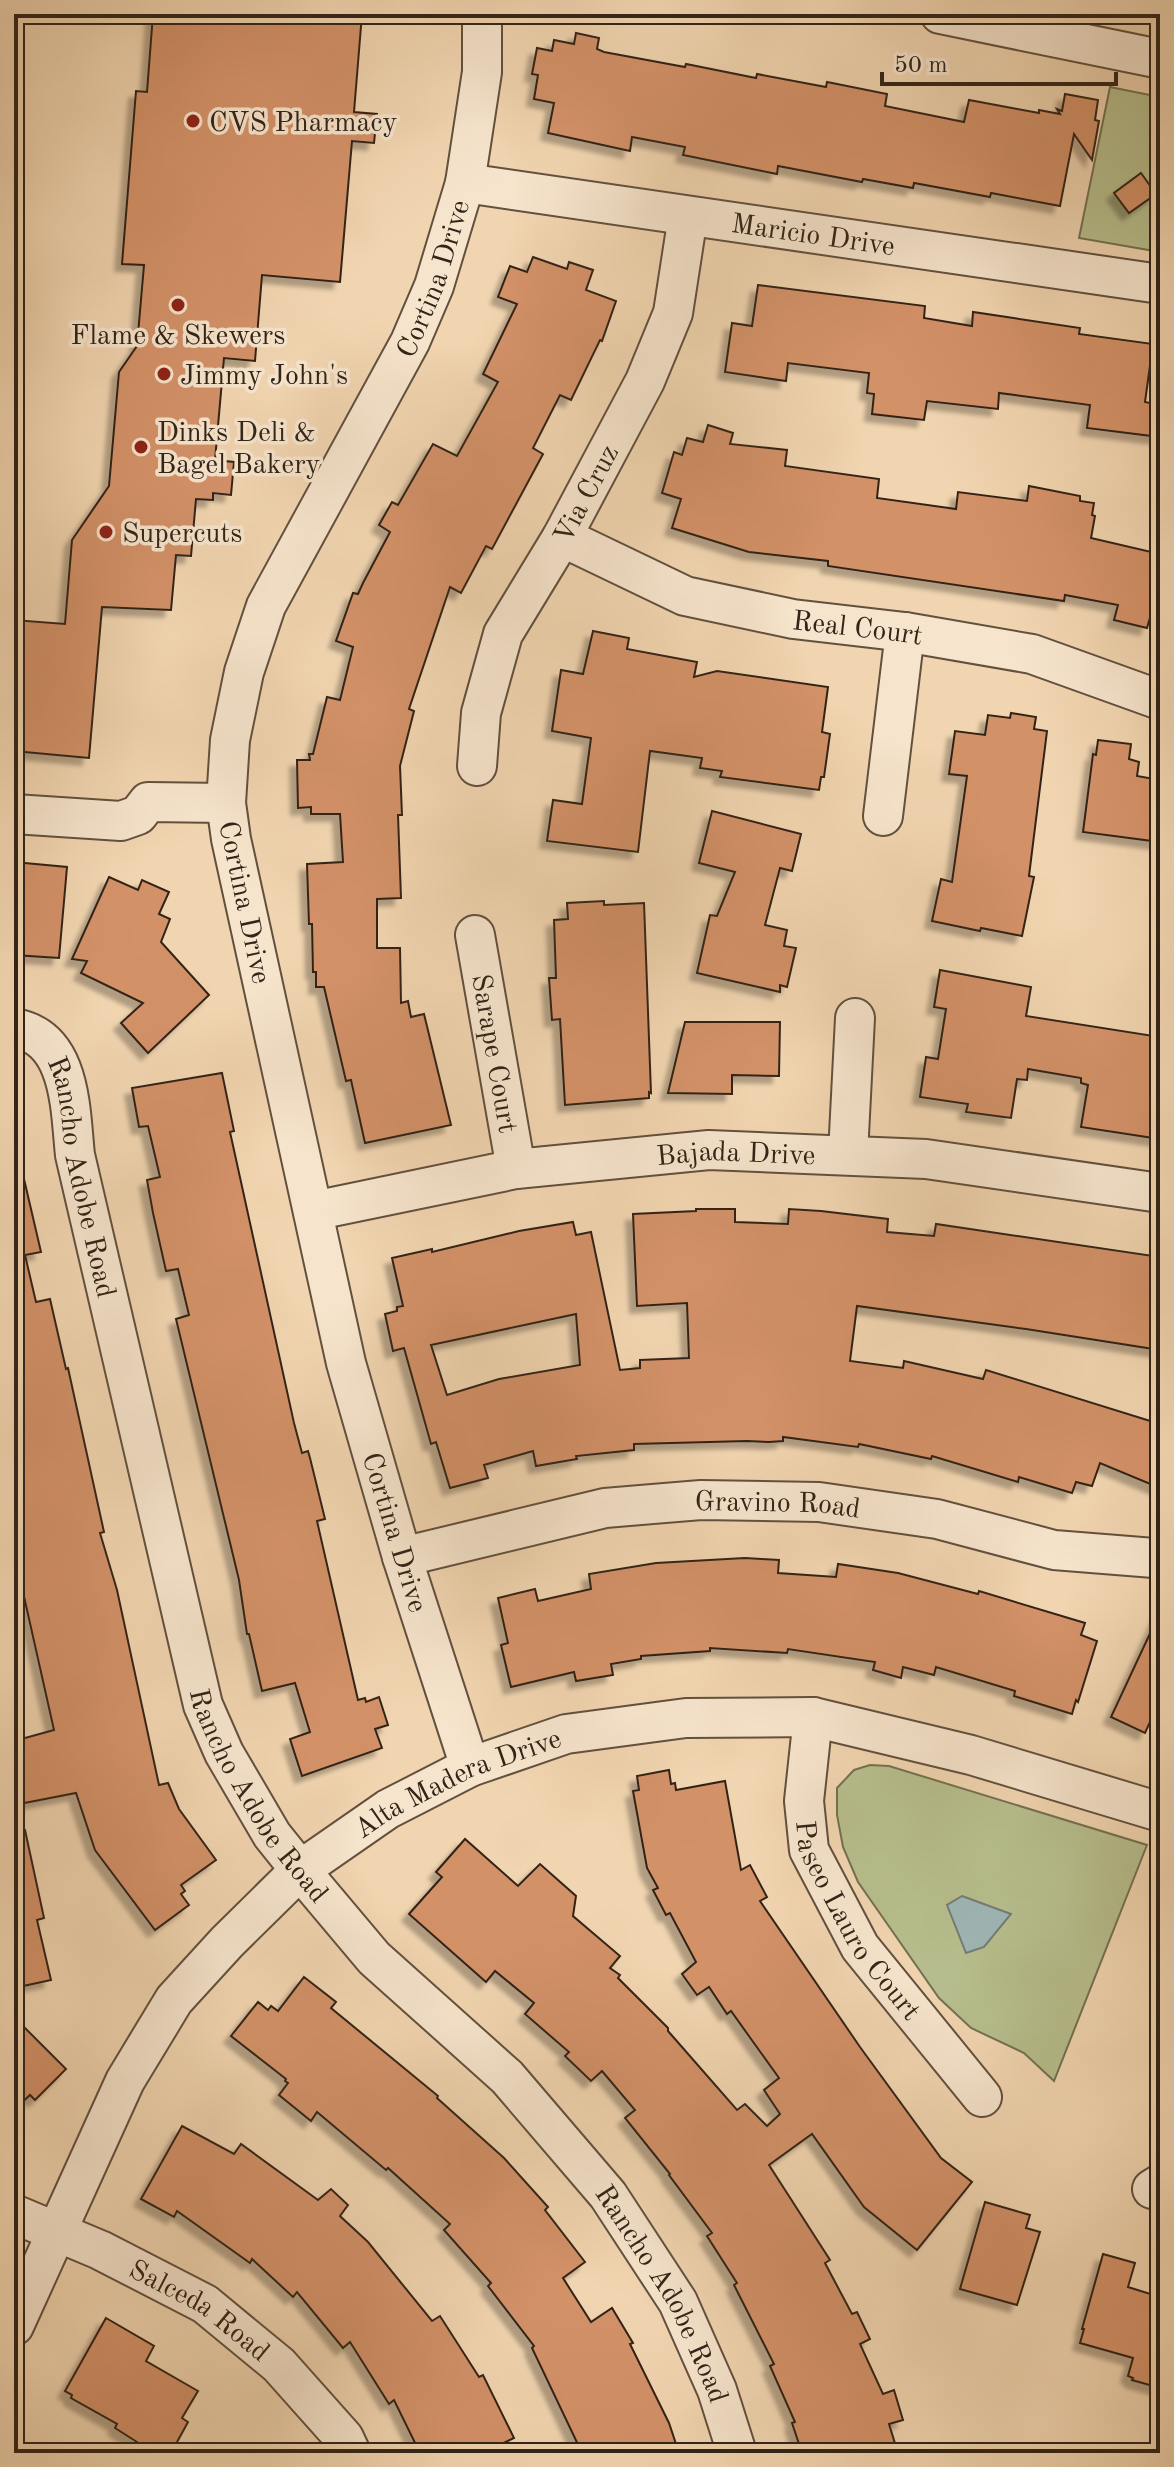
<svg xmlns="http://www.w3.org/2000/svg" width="1174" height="2467" font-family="'Old Standard TT',serif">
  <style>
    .green { fill: #b7be8d; stroke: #747152; stroke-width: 2 }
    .water { fill: #9eb6b5; stroke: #737c76; stroke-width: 2 }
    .building { fill: #d39168; stroke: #322418; stroke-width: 2; fill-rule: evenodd; filter: url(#shadow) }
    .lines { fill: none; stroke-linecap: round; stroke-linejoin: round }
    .minor-casing { stroke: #62503e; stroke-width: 42 }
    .minor { stroke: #f6e4cc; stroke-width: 38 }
    .poi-dot { fill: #8f2418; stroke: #f6e4cc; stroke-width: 3 }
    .labels { text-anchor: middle; stroke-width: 7; stroke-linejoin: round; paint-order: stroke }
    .poi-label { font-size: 28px; fill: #322418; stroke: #f6e4cc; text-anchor: start }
    .street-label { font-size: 28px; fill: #322418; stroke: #f6e4cc }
  </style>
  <defs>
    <filter id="shadow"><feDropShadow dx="-7" dy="7" stdDeviation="2" flood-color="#0004"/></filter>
  </defs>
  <rect width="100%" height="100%" fill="#f1d5b0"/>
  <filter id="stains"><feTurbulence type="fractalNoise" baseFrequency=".0025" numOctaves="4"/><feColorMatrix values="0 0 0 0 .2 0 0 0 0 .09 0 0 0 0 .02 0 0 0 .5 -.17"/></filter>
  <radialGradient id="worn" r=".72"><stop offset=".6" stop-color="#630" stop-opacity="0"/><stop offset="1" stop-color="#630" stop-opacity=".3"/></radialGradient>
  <!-- green -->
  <g class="green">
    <polygon points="1110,87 1160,97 1160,252 1079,238"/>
    <polygon points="870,1765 889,1766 1147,1845 1054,2081 1024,2053 971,2028 939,1998 858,1882 843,1847 837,1815 837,1788 854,1770"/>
  </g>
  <!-- water -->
  <polygon class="water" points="962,1896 1011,1914 984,1947 966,1953 947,1905"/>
  <!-- building -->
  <g class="building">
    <polygon points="153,14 362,14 354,112 377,114 374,143 352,141 340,282 262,275 255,361 224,358 215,460 234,462 231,495 213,493 213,500 196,499 191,556 176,555 171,610 102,607 89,758 14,751 14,620 65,624 72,540 109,486 119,372 137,346 144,265 122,264 136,91 147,92"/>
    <polygon points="576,33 599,38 597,49 604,52 685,67 686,64 756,78 757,74 826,87 827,82 887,94 885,106 964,122 969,100 1039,113 1039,110 1060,114 1057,109 1062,111 1065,94 1098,100 1095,120 1099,121 1092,160 1074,134 1060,206 991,193 990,197 914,183 913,188 863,179 862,182 778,166 777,174 683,155 685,147 632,137 630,151 548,133 554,103 534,99 538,75 532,74 537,48 552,51 554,40 574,44"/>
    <polygon points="1141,173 1156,194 1129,213 1114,193"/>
    <polygon points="533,257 567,269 569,262 593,270 586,290 616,301 602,341 600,340 571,400 560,395 533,448 543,454 492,549 486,546 461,593 450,587 409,709 414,711 400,766 402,815 398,815 401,898 377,899 377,948 400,948 401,1003 408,1001 411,1017 424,1014 451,1125 365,1143 351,1080 346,1081 324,987 316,987 316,972 313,972 312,924 309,924 307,864 343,862 340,814 311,814 311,807 298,808 297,760 310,760 309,754 313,754 327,697 340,700 353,647 336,641 353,593 358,594 363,583 390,532 379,525 392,502 398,505 433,444 457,456 498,382 483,374 517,304 498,297 510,266 527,272"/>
    <polygon points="758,285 925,306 924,318 972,326 973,312 1080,328 1079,334 1153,344 1145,402 1160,405 1160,437 1087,428 1090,405 999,393 998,409 927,401 924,420 872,414 874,394 867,393 869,373 788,363 786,381 725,372 732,323 752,326"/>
    <polygon points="708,425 733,433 730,444 787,450 785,466 879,479 877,498 956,509 958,492 1027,501 1029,486 1080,496 1080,501 1094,503 1092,515 1095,516 1091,538 1160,554 1160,583 1147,628 1114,620 1118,605 1065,595 1064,601 828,566 828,561 749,552 672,528 681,499 662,493 674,452 682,455 687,438 703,442"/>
    <polygon points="593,631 629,638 627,649 697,662 694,677 717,671 828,687 822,732 830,734 824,777 821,777 819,790 720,777 722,771 700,768 702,758 650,751 638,852 547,841 553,800 582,804 591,738 552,731 561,670 583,674"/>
    <polygon points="1011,713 1036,717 1034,729 1047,731 1029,876 1034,877 1022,936 981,928 980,931 932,921 941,879 952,882 967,776 949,774 955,731 985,735 988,715 1010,718"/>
    <polygon points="1098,740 1131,744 1129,759 1139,762 1137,776 1160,780 1160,842 1083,832 1093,754 1096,755"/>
    <polygon points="712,811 801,834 792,871 780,868 765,925 787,930 784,946 796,948 787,987 780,985 780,992 697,973 710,915 717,916 735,872 699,863"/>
    <polygon points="14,862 67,867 59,958 14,955"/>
    <polygon points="109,877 138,890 142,880 169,892 159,914 170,919 161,942 209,995 148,1053 121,1023 143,1003 81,973 87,961 72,959"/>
    <polygon points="604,901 604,905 644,903 651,1093 649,1092 649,1098 565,1105 560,1019 552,1020 549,978 556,978 554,920 568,919 567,903"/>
    <polygon points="940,970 1031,987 1026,1016 1160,1037 1160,1139 1081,1127 1088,1085 1081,1083 1081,1078 1028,1069 1027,1080 1017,1079 1011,1118 966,1112 968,1104 920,1097 926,1057 938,1059 946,1009 934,1007"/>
    <polygon points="685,1022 780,1022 779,1076 732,1075 732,1094 668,1093"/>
    <polygon points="222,1073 234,1131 230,1132 294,1423 302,1453 308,1451 310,1458 325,1519 317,1521 358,1700 365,1698 366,1702 379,1697 388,1725 375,1729 382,1748 302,1776 290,1739 310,1732 295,1683 262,1691 249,1634 247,1634 239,1580 176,1319 189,1315 178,1269 166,1271 153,1213 147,1180 160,1177 148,1126 139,1127 132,1088"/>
    <polygon points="24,1179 41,1252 25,1255 36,1302 50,1299 66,1369 68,1368 104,1532 100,1533 117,1590 159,1785 168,1783 179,1809 216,1860 181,1885 185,1891 181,1894 189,1905 155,1930 95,1850 76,1793 14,1805 14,1741 54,1730 14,1552 14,1180"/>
    <path d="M696 1209H735V1222L788 1224 789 1209 821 1211 888 1219 887 1232 934 1236 936 1224 1160 1257V1350L1026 1329 857 1306 850 1361 903 1368 904 1361 983 1379 986 1370 1160 1424V1488L1100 1463 1092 1486 1076 1482 1072 1493 1019 1477 1018 1482 932 1456 931 1459 859 1444 858 1447 783 1437V1441L769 1442 747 1441 634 1444V1450L576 1456 577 1459 536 1466 533 1451 484 1465 488 1478 450 1488 436 1442 431 1444 404 1348 393 1351 385 1314 397 1311V1307L403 1306 392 1258 432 1249V1252L519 1231 573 1222 576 1235 591 1232 620 1370 640 1368V1360L689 1358 687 1303 637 1306 633 1214 696 1211ZM576 1314 580 1365 499 1379 447 1395 431 1345Z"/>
    <polygon points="745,1558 779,1560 778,1573 836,1577 838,1564 898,1573 978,1594 979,1591 1085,1623 1081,1635 1097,1641 1078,1702 1076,1700 1072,1714 1014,1696 1015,1691 936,1667 934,1675 903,1667 901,1678 873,1670 875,1662 788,1649 787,1653 710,1648 710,1651 641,1656 641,1659 611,1664 613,1675 576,1681 574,1672 511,1687 501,1645 508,1643 498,1598 535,1589 538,1601 591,1589 589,1574 656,1563"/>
    <polygon points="1160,1612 1160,1700 1145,1733 1111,1717"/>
    <polygon points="669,1770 671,1784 675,1783 676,1790 725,1781 741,1870 750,1865 767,1897 760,1901 860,2047 941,2158 972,2182 917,2250 864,2207 812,2134 769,2165 830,2260 825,2263 852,2314 857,2312 870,2339 860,2344 883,2394 894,2390 903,2420 889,2424 898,2453 802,2453 792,2423 795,2422 770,2366 774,2364 734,2285 737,2283 707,2236 712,2233 669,2175 670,2174 625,2118 635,2110 602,2071 591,2081 565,2056 569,2052 525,2014 534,2003 495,1971 486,1982 409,1914 442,1877 436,1872 465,1839 518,1886 540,1864 576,1896 573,1916 620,1956 610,1968 620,1975 618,1978 668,2028 668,2031 737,2110 745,2104 767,2126 780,2114 764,2090 779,2078 731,2011 727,2014 709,1987 697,1995 682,1974 696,1962 670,1913 666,1915 653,1890 658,1888 647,1868 633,1791 639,1790 637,1776"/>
    <polygon points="25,1830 44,1918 37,1920 51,1980 14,1988 14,1831"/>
    <polygon points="304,1977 336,2002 331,2008 438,2096 437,2098 504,2158 548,2207 545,2210 585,2262 563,2278 591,2322 612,2308 633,2343 630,2344 669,2423 679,2453 582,2453 532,2348 534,2346 488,2286 491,2283 444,2230 450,2224 388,2168 386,2170 317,2112 311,2121 279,2095 288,2083 285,2081 286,2079 231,2036 258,2002 268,2010 271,2006 278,2011"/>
    <polygon points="14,2017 66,2069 35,2100 30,2095 14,2110"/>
    <polygon points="182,2126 234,2154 241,2144 318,2200 331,2189 348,2205 340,2216 368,2242 432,2321 440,2316 479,2377 483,2375 514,2438 483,2453 420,2453 394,2400 389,2404 350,2342 343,2348 297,2292 293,2297 252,2259 250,2263 177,2211 174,2217 141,2199"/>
    <polygon points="985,2202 1030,2215 1026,2228 1040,2232 1017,2305 960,2289"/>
    <polygon points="1103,2254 1135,2263 1128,2287 1160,2297 1160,2388 1132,2380 1133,2378 1128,2376 1133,2358 1080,2343 1084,2329 1082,2329"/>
    <polygon points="106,2318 154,2346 146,2361 198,2391 182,2418 188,2422 171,2453 156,2453 137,2442 115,2428 117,2424 71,2398 72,2395 65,2391"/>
  </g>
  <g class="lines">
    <defs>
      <g id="minor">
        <polyline points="940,14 1160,59"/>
        <path id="s1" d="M465 183 1160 284"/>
        <path id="s2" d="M562 537 685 596 793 619 905 632 1032 654 1160 700"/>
        <path id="s3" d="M477 766 481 713 503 634 562 537 645 381 673 313 688 216"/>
        <polyline points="14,814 121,821 138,815 148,802 226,803"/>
        <polyline points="883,816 905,632"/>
        <path id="s4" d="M475 935 516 1169"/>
        <path id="s5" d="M14 1028C72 1038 70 1109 75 1155L203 1705 224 1753 272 1835 300 1870 374 1958 507 2077 608 2195 678 2302 717 2390 737 2453"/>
        <polyline points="848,1154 855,1018"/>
        <path id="s6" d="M313 1211 516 1169 709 1150 926 1159 1160 1193"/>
        <path id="s7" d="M402 1557 605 1508 701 1500 819 1502 937 1519 1054 1550 1154 1558"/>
        <path id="s8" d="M813 1717 804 1801 809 1850 860 1947 982 2097"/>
        <path id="s9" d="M470 1767 402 1557 346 1363 231 839 226 803 230 740 244 672 266 606 410 342 434 286 465 183 482 72V14"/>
        <polyline points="1152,2189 1160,2184"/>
        <path id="s10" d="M14 2214 100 2250 205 2304 279 2365 344 2438 351 2453"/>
        <path id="s11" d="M14 2326 125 2081 174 2000 227 1942 300 1870 388 1809 470 1767 566 1734 686 1718 813 1717 971 1755 1160 1812"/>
      </g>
    </defs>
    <!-- minor casing -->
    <use href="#minor" class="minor-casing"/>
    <!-- minor -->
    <use href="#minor" class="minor"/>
  </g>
  <!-- markers -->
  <g class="poi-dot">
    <circle cx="193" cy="121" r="8"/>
    <circle cx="178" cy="305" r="8"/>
    <circle cx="164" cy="374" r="8"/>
    <circle cx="141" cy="447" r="8"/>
    <circle cx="106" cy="532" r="8"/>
  </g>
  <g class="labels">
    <!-- poi labels -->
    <g class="poi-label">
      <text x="209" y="131">CVS Pharmacy</text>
      <text x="178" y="344" text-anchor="middle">Flame &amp; Skewers</text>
      <text x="180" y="384">Jimmy John's</text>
      <text x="157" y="441">Dinks Deli &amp;<tspan x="157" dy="32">Bagel Bakery</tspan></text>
      <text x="122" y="542">Supercuts</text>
    </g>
    <!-- street labels -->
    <g class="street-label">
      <text dy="10" stroke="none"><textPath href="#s1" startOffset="352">Maricio Drive</textPath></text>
      <text dy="10" stroke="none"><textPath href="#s9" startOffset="1566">Cortina Drive</textPath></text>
      <text dy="10" stroke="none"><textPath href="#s3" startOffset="298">Via Cruz</textPath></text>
      <text dy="10" stroke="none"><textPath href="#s2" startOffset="312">Real Court</textPath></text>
      <text transform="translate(246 902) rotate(78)" y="10">Cortina Drive</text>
      <text dy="10" stroke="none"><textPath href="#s4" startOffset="120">Sarape Court</textPath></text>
      <text dy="10" stroke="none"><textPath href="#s6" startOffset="428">Bajada Drive</textPath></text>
      <text dy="10" stroke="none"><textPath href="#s5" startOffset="176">Rancho Adobe Road</textPath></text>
      <text dy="10" stroke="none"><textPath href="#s7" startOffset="382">Gravino Road</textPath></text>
      <text transform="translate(396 1532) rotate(73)" y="10">Cortina Drive</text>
      <text dy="10" stroke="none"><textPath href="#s11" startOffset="726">Alta Madera Drive</textPath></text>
      <text dy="10" stroke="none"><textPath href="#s5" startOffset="824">Rancho Adobe Road</textPath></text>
      <text dy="10" stroke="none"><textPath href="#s8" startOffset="218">Paseo Lauro Court</textPath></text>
      <text dy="10" stroke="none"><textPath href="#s5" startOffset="1472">Rancho Adobe Road</textPath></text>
      <text dy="10" stroke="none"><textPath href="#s10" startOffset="210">Salceda Road</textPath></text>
    </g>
  </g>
  <!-- margin -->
  <rect width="1174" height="2467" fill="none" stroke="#f1d5b0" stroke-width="48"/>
  <rect x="16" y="16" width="1142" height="2435" fill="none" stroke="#322418" stroke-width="4"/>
  <rect x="24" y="24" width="1126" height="2419" fill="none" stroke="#322418" stroke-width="2"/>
  <!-- scale -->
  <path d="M882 72v12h234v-12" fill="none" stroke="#322418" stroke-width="4"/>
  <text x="894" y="72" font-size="24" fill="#322418" stroke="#f6e4cc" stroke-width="6" paint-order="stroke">50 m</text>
  <rect width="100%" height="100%" filter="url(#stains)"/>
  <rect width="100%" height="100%" fill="url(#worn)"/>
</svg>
